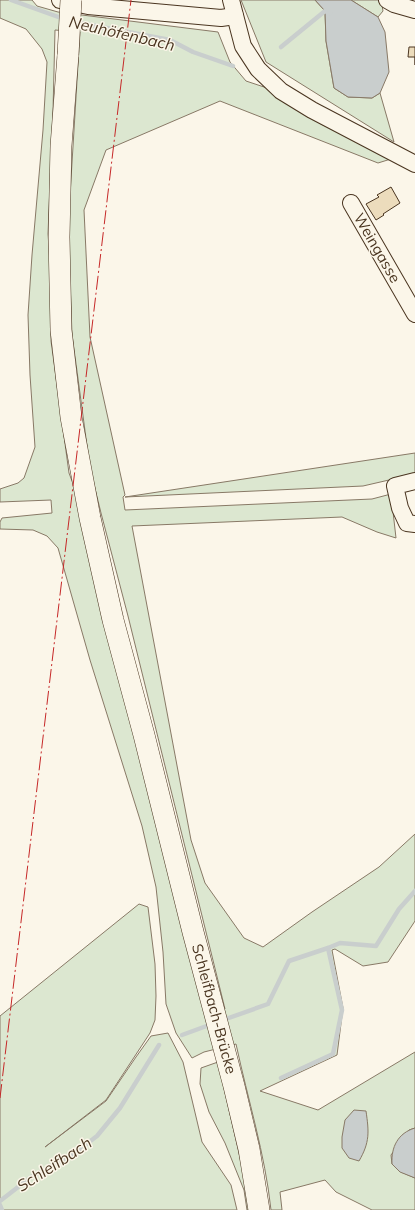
<svg xmlns="http://www.w3.org/2000/svg" width="415" height="1210" font-family="Mulish,sans-serif">
  <style>
    .green { fill: #dce7d0; stroke: #887966; fill-rule: evenodd }
    .water { fill: #c9cecd; stroke: #887966 }
    .lines { fill: none; stroke-linecap: round; stroke-linejoin: round }
    .stream { stroke: #c9cecd; stroke-width: 4.5 }
    .building { fill: #ecdcbc; stroke: #4a3520 }
    .minor-casing { stroke: #4a3520; stroke-width: 18 }
    .major-casing { stroke: #4a3520; stroke-width: 22 }
    .minor { stroke: #fbf6e9; stroke-width: 16 }
    .major { stroke: #fbf6e9; stroke-width: 21 }
    .major-bridge-casing { stroke: #4a3520; stroke-width: 22; stroke-linecap: butt }
    .major-bridge { stroke: #fbf6e9; stroke-width: 21 }
    .power { stroke: #c62828; stroke-width: 1; stroke-dasharray: 14 3 2 3; stroke-linecap: butt }
    .labels { text-anchor: middle; stroke-width: 3; stroke-linejoin: round; paint-order: stroke }
    .street-label { font-size: 15px; fill: #4a3520; stroke: #fbf6e9 }
    .water-label { font-size: 16px; font-style: italic; fill: #4a3520; stroke: #fbf6e9 }
  </style>
  <rect width="100%" height="100%" fill="#fbf6e9"/>
  <!-- green -->
  <g class="green">
    <path d="M0 0H32L37 6 58 12 218 32 230 62 246 81 270 89 321 124 394 158 378 163 220 101 106 150 84 210 90 337 125 495 123 497 125 510 372 499 391 494 396 538 377 532 342 517 132 526 191 840 205 883 244 938 263 947 312 912 379 867 415 834V921L388 962 363 966 335 949 332 950 343 1008 337 1055 260 1091 318 1110 415 1052V1128L409 1130 391 1155 392 1164 401 1172 415 1178V1210H372L336 1192 325 1180 280 1192 282 1210H271C265 1154 248 1100 236 1044L204 1052 192 1058 176 1033 166 1004 163 952 156 887 142 826 90 660 58 548 47 536 33 530 0 529V522L2 518 52 513 51 500 0 502V489L18 483 24 478 35 447 30 375 28 315 32 255 43 130 47 62 42 49 26 29 0 18ZM55 30 80 32 68 228 72 334 90 468 101 513 128 616 225 1009 208 1019 84 513 69 473 51 341V276L48 234 53 111Z"/>
    <polygon points="241,0 315,0 325,11 326,41 334,88 348,97 372,98 380,93 394,142 266,62"/>
    <polygon points="351,0 381,0 383,11 378,17"/>
    <polygon points="415,453 415,474 363,486 125,497"/>
    <polygon points="139,904 148,907 155,964 156,996 155,1020 150,1033 106,1100 45,1147 106,1101 136,1057 151,1036 168,1033 183,1062 202,1142 231,1185 237,1210 0,1210 0,1016"/>
    <polygon points="218,1062 252,1210 247,1210 244,1190 225,1143 209,1112 200,1084 201,1068"/>
  </g>
  <!-- water -->
  <g class="water">
    <polygon points="315,0 351,0 378,17 385,32 389,72 380,93 372,98 348,97 334,88 326,41 325,11"/>
    <path d="M354 1110 366 1111C369 1132 370 1142 359 1161L349 1158 342 1148V1137L345 1120Z"/>
    <path d="M415 1128V1178L400 1172 392 1164C391 1147 398 1133 415 1128Z"/>
  </g>
  <g class="lines">
    <!-- stream -->
    <g class="stream">
      <polyline points="11,0 64,19"/>
      <polyline points="75,22 170,40 193,52 233,66"/>
      <polyline points="281,47 325,11 330,13"/>
      <polyline points="223,1020 268,1004 289,961 328,948 340,943 376,946 399,909 415,891"/>
      <polyline points="182,1035 212,1024"/>
      <polyline points="281,1078 333,1054 342,1010 328,948"/>
      <polyline points="0,1201 31,1177 72,1155 97,1136 120,1108 159,1045"/>
      <polyline points="0,1205 2,1210"/>
    </g>
  </g>
  <!-- building -->
  <g class="building">
    <polygon points="409,47 415,47 415,65 415,57 408,57"/>
    <polygon points="391,187 400,203 383,214 384,215 376,220 366,204 379,197 377,195"/>
  </g>
  <g class="lines">
    <defs>
      <g id="minor">
        <polyline points="60,0 88,6 221,18 235,16"/>
        <polyline points="231,0 243,46 258,69 281,91 312,110 415,164"/>
        <polyline points="387,0 394,4 415,10"/>
        <polyline points="351,203 415,314"/>
        <polyline points="415,481 395,486 400,508 407,523 415,524"/>
      </g>
      <polyline id="major" points="68,55 61,146 59,237 61,330 71,417 90,518 113,620 144,735 193,932 234,1086 249,1149 259,1210"/>
    </defs>
    <!-- minor casing -->
    <use href="#minor" class="minor-casing"/>
    <!-- major casing -->
    <use href="#major" class="major-casing"/>
    <!-- minor -->
    <use href="#minor" class="minor"/>
    <!-- major -->
    <use href="#major" class="major"/>
    <defs>
      <polyline id="major-bridge" points="68,55 71,0"/>
    </defs>
    <!-- major-bridge casing -->
    <use href="#major-bridge" class="major-bridge-casing"/>
    <!-- major-bridge -->
    <use href="#major-bridge" class="major-bridge"/>
    <!-- power -->
    <polyline class="power" points="0,1098 131,0"/>
  </g>
  <g class="labels">
    <!-- street labels -->
    <g class="street-label">
      <text transform="translate(377 248) rotate(60)" y="5">Weingasse</text>
      <text transform="translate(214 1009) rotate(75)" y="5">Schleifbach-Brücke</text>
    </g>
    <!-- water labels -->
    <g class="water-label">
      <text transform="translate(122 33) rotate(13)" y="6">Neuhöfenbach</text>
      <text transform="translate(54 1164) rotate(-33)" y="6">Schleifbach</text>
    </g>
  </g>
</svg>
